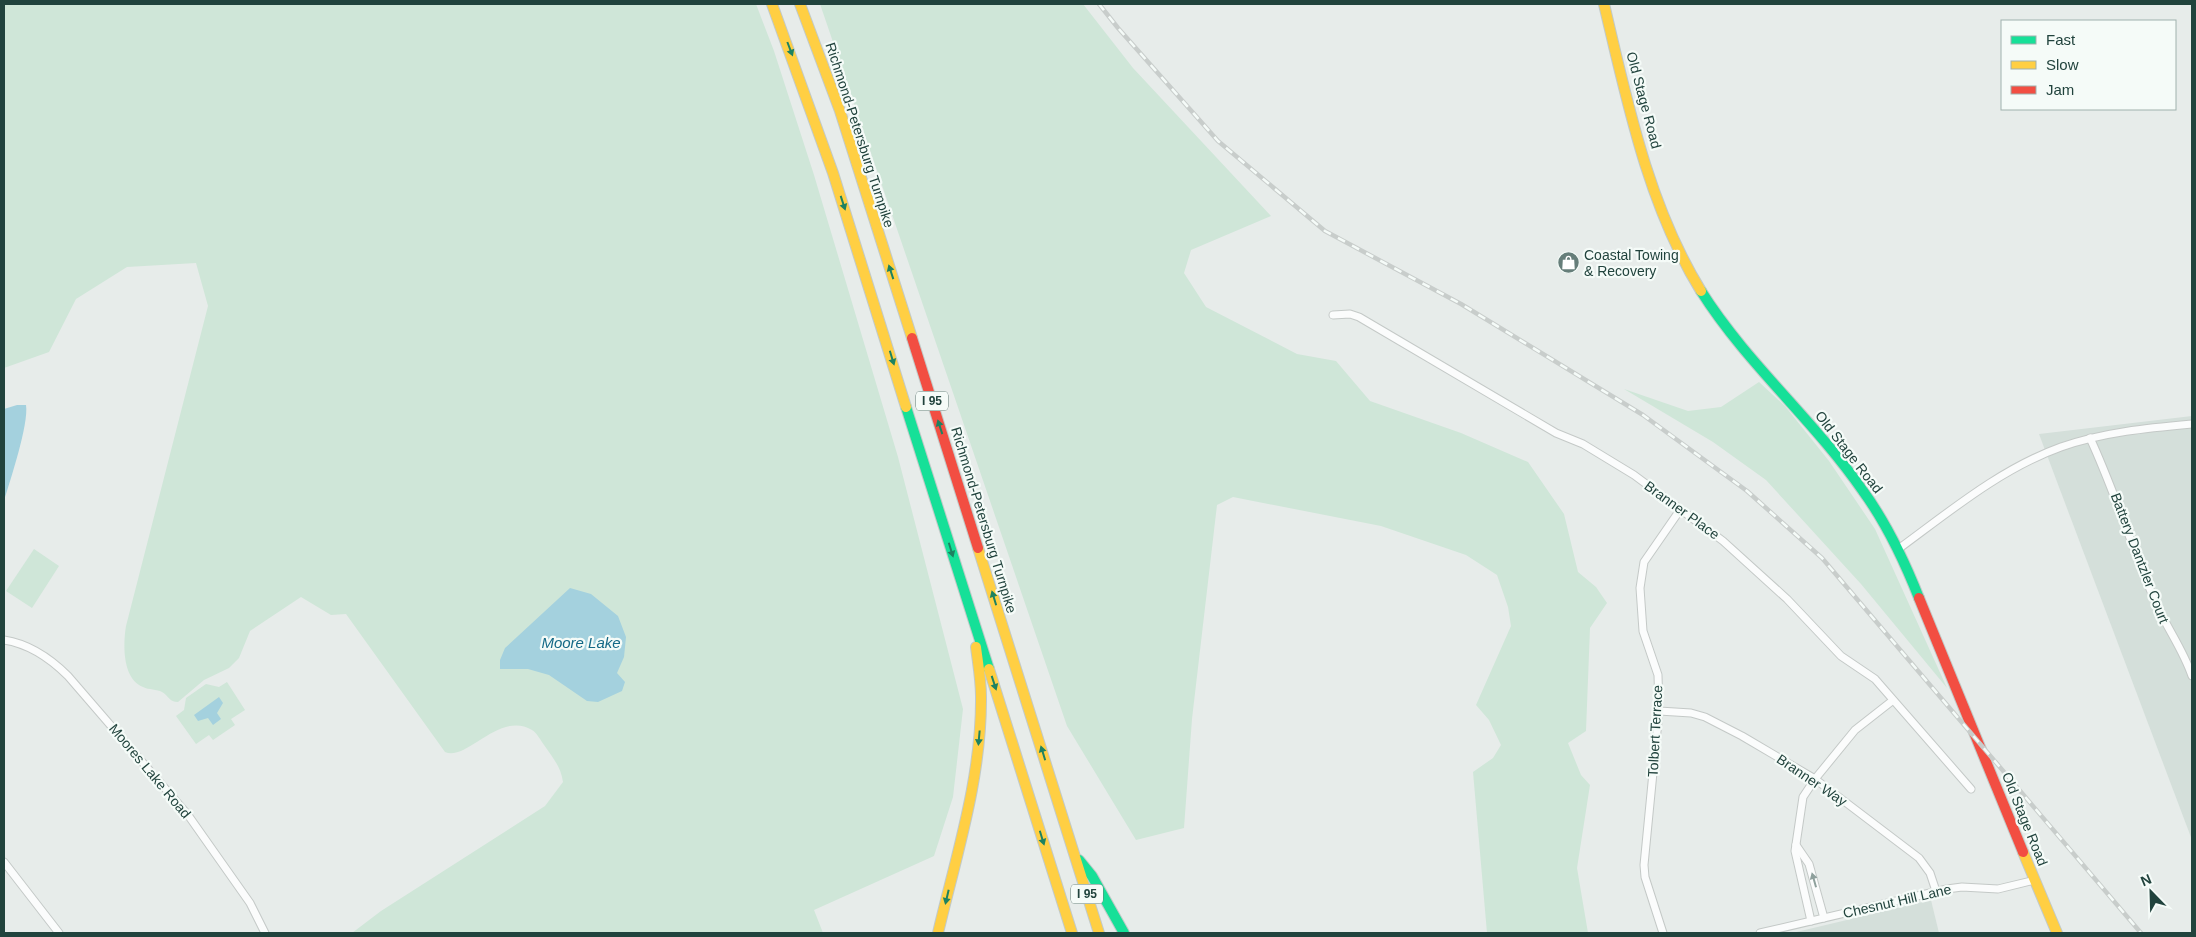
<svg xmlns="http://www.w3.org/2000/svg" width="2196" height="937" font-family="Helvetica,sans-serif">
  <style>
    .built { fill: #d4dfda }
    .green { fill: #cfe6d8 }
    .water { fill: #a4d1de }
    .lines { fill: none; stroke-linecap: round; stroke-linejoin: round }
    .street-casing { stroke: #c4c9c7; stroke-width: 9 }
    .fast-casing { stroke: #c2cac8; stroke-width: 12 }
    .slow-casing { stroke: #c2cac8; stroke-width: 12 }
    .jam-casing { stroke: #c2cac8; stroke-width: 12 }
    .street { stroke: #fbfcfc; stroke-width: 7 }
    .fast { stroke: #16e098; stroke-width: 10 }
    .slow { stroke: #ffcf43; stroke-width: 10 }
    .jam { stroke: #f24e42; stroke-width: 10 }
    .rail-casing { stroke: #c8cdcb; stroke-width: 4.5 }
    .rail { stroke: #f5fbf8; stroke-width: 2.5; stroke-dasharray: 8; stroke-linecap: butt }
    .oneway { fill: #1d8261 }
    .oneway2 { fill: #8ea09c }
    .labels { text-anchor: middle; stroke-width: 4.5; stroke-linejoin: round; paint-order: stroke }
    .shield { fill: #f5fbf8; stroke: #617a75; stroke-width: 1 }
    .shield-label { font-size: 12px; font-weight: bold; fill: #21433d }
    .street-label { font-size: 14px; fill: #21433d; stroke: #f5fbf8 }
    .poi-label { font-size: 14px; fill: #21433d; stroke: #f5fbf8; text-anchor: start }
    .water-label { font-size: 15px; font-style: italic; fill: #146986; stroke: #f5fbf8 }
  </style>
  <rect width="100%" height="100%" fill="#e7ecea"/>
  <!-- built -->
  <g class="built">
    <polygon points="2192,416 2192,840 2039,434"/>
    <polygon points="1931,900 1939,933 1792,933"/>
  </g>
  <!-- green -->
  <g class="green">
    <path d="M4 4H756L774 51 814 175 898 457 963 709 953 797 934 856 814 910 823 933H352L381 911 545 806 563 782C561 767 553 758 544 745 541 741 537 733 532 730 500 710 466 762 445 752L346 614 331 615 301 597 250 631 239 658 229 668 204 680 178 702C169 702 169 696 162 692 157 689 149 690 143 687 122 679 123 644 126 626L208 306 196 263 127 267 76 299 49 352 4 368Z"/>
    <polygon points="820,4 1083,4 1133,68 1271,216 1191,250 1184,273 1206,307 1297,354 1336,361 1370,401 1461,433 1528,462 1564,514 1578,572 1596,587 1607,603 1590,628 1586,731 1568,743 1581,775 1590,785 1577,868 1588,933 1487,933 1473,772 1493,758 1501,745 1489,720 1476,705 1511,626 1508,607 1497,575 1466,555 1381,526 1233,497 1217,505 1192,719 1184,828 1136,840 1067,726"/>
    <polygon points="1759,382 1785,406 1829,461 1875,529 1947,688 1861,584 1766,480 1713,442 1624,389 1688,411 1721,407"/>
    <polygon points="34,549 59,566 32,608 6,591"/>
    <polygon points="227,682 245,710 231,719 235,725 213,740 209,735 196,744 176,716 184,710 186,698 206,684 219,687"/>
  </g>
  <!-- water -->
  <g class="water">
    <path d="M17 405H26C29 424 10 481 4 501V409Z"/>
    <polygon points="570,588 591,594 618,616 626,637 624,657 617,673 625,682 622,691 598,702 587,701 549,675 528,669 500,669 500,660 505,648"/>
    <polygon points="219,697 223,703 217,713 221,719 213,725 208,718 198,721 194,715"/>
  </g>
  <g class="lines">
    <defs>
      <g id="street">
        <polyline points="1333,315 1350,314 1359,317 1556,433 1583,444 1634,475 1723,541 1787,599 1841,656 1875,679 1971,789"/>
        <path d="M2090 438C2115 492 2132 548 2155 601 2166 627 2183 649 2192 676"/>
        <path d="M1897 550C1949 512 2000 469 2061 447 2104 432 2148 428 2192 424"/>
        <path d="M4 640C30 644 50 658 68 676L188 815 250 903 265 933"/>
        <polyline points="1659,711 1691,713 1705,717 1742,736 1815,779 1919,858 1930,873 1936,891"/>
        <polyline points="1796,845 1809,864 1824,918"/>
        <polyline points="4,862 59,933"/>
        <polyline points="1811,921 1795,851 1803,797 1815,779 1855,730 1892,701"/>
        <polyline points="1663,933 1645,877 1644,865 1659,711 1658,675 1643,631 1640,588 1644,562 1680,510"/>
        <polyline points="1760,933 1947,889 1962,887 1998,889 2035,880"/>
      </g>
      <g id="fast">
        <path d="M1701 291C1747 364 1814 420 1863 491 1887 524 1904 560 1919 598"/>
        <polyline points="906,407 989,669"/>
        <polyline points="1079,860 1092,876 1124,933"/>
      </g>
      <g id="slow">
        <polyline points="772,4 833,173 906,407"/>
        <polyline points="800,4 840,111 912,338"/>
        <path d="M1604 4C1627 101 1648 205 1701 291"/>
        <polyline points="978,548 1099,933"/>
        <polyline points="989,669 1072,933"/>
        <polyline points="2023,852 2057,933"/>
        <path d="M938 933C956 856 982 777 981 696 981 680 978 663 976 647"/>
      </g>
      <g id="jam">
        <polyline points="912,338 978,548"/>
        <polyline points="1919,598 2023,852"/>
      </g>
    </defs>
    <!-- street casing -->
    <use href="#street" class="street-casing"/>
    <!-- fast casing -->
    <use href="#fast" class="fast-casing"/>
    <!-- slow casing -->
    <use href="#slow" class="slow-casing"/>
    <!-- jam casing -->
    <use href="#jam" class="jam-casing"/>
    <!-- street -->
    <use href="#street" class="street"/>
    <!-- fast -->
    <use href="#fast" class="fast"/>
    <!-- slow -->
    <use href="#slow" class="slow"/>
    <!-- jam -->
    <use href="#jam" class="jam"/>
    <defs>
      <polyline id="rail" points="1099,4 1118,28 1218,141 1325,231 1461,304 1643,415 1747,491 1822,558 2141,933"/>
    </defs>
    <!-- rail casing -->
    <use href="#rail" class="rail-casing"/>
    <!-- rail -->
    <use href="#rail" class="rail"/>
  </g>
  <!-- one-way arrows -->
  <defs><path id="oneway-solid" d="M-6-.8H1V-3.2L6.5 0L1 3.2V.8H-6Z" transform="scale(1.25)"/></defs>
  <g class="oneway">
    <use href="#oneway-solid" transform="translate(790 49) rotate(69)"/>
    <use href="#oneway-solid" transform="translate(843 203) rotate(72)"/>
    <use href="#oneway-solid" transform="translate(891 272) rotate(-108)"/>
    <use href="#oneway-solid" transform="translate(892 358) rotate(73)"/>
    <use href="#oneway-solid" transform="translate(940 427) rotate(-108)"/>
    <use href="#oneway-solid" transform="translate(951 550) rotate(73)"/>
    <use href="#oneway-solid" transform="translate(994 598) rotate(-107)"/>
    <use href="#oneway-solid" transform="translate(994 683) rotate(72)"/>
    <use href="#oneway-solid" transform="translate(979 738) rotate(95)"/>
    <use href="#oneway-solid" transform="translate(1043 753) rotate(-107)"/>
    <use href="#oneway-solid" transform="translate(1042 838) rotate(73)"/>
    <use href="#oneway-solid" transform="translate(947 897) rotate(103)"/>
  </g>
  <use class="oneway2" href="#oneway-solid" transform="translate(1814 880) rotate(-106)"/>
  <!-- icons -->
  <defs>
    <symbol id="shop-disc" viewBox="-11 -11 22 22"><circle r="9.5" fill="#667e7a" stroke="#f5fbf8"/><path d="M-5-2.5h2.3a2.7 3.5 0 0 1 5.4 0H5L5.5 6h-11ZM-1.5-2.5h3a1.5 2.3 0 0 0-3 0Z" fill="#fff"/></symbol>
  </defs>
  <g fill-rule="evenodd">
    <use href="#shop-disc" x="1556" y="250" width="25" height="25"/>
  </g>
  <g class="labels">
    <!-- shield labels -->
    <g class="shield">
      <rect x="916" y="391.5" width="32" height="19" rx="4"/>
      <rect x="1071" y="884.5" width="32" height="19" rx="4"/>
    </g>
    <g class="shield-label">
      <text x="932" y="405">I 95</text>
      <text x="1087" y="898">I 95</text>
    </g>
    <!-- street labels -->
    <g class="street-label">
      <text transform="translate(1644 100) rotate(75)" y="5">Old Stage Road</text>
      <text transform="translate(860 135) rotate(72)" y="5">Richmond-Petersburg Turnpike</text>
      <text transform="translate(1849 452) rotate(52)" y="5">Old Stage Road</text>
      <text transform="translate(1682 510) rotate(36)" y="5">Branner Place</text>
      <text transform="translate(984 520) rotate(73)" y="5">Richmond-Petersburg Turnpike</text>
      <text transform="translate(2140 558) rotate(69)" y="5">Battery Dantzler Court</text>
      <text transform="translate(1655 731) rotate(-87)" y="5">Tolbert Terrace</text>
      <text transform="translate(150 771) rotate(50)" y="5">Moores Lake Road</text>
      <text transform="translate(1812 780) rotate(34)" y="5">Branner Way</text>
      <text transform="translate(2025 819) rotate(68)" y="5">Old Stage Road</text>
      <text transform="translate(1897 901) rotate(-13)" y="5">Chesnut Hill Lane</text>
    </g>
    <!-- poi labels -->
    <g class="poi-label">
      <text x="1584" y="260">Coastal Towing<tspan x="1584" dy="16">&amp; Recovery</tspan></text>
    </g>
    <!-- water labels -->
    <g class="water-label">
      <text x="581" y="648">Moore Lake</text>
    </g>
  </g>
  <!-- border -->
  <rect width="2196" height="937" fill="none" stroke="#21433d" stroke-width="10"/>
  <!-- legend -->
  <rect x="2001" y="20" width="175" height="90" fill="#f5fbf8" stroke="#a0b1ad"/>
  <rect x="2011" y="36" width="25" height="8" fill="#16e098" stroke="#a0b1ad"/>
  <text x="2046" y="45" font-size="15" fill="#21433d">Fast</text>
  <rect x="2011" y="61" width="25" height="8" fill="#ffcf43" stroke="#a0b1ad"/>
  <text x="2046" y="70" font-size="15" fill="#21433d">Slow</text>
  <rect x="2011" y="86" width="25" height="8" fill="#f24e42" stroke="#a0b1ad"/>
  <text x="2046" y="95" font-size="15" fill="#21433d">Jam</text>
  <!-- north arrow -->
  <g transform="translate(2151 892) rotate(337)" stroke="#f5fbf8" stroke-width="4" paint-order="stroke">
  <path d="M0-4L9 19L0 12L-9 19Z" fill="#21433d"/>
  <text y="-8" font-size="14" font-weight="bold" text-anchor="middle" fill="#21433d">N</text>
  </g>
</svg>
